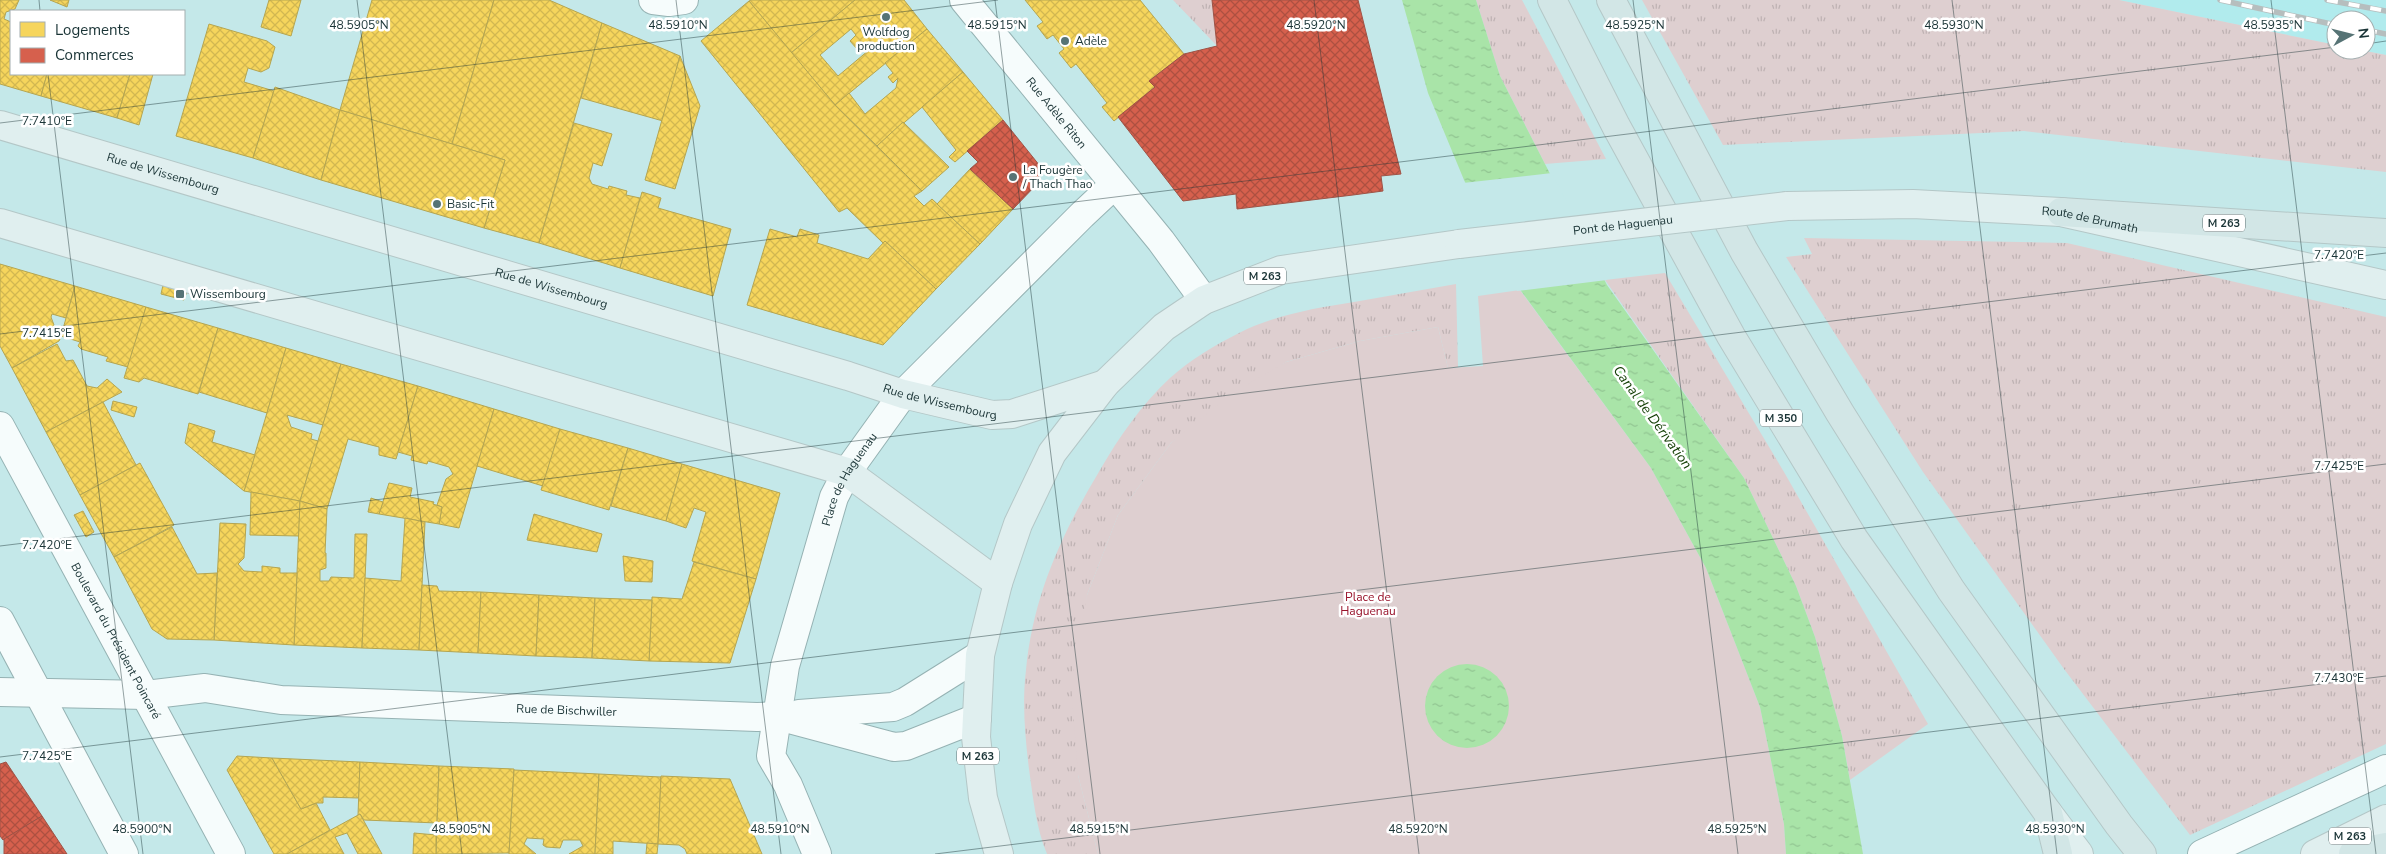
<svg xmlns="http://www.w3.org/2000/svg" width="2386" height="854" font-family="'Nunito Sans',sans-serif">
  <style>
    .built { fill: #b1ebed }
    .grass { fill: url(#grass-tufts) }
    .park { fill: #decfd0 }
    .water { fill: url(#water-ripples) }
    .pier { fill: #c4e8e9 }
    .homes { fill: url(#homes-cross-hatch); stroke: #b4a551; fill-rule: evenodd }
    .shops { fill: url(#shops-cross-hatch); stroke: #9e5346 }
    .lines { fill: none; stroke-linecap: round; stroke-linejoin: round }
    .minor-casing { stroke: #95b2b3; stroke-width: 30 }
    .major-casing { stroke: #b4c7c7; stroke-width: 30 }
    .highway-casing { stroke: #b4c7c7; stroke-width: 30 }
    .minor { stroke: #f6fcfc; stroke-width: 28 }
    .major { stroke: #e0efef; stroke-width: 28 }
    .highway { stroke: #d2e6e6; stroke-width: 28 }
    .rail-casing { stroke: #b6bebe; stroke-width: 5.5 }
    .rail { stroke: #fff; stroke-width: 4; stroke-dasharray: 11; stroke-linecap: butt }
    .major-bridge-casing { stroke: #b4c7c7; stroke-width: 30; stroke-linecap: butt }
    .major-bridge { stroke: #e0efef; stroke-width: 28 }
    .ticks { fill: none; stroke: #1a3436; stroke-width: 1; stroke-opacity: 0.45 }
    .poi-dot { fill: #567375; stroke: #fff; stroke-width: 2 }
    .labels { text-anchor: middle; stroke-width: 5; stroke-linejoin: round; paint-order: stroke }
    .shield { fill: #fff; stroke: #5f7172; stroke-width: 1 }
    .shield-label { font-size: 11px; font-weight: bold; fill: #1a3436 }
    .poi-label { font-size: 12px; fill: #1a3436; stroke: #fff; text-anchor: start }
    .street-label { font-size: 12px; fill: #1a3436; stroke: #fff }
    .park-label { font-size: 12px; fill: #98132b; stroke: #fff }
    .water-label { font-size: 14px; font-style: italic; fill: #113d02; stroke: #fff }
    .ticks-label { font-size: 12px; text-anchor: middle; fill: #1a3436; stroke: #fff; stroke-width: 5; stroke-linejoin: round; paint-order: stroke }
  </style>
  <defs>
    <pattern id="grass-tufts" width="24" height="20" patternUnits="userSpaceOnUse" patternTransform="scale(1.25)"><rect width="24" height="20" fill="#decfd0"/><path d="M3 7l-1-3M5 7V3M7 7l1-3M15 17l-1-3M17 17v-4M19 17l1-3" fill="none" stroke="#beb2b3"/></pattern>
    <pattern id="water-ripples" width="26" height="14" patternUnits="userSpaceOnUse" patternTransform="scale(1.25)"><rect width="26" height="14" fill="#a9e4a8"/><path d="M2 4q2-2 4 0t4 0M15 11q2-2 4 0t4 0" fill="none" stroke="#91c491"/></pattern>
    <pattern id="homes-cross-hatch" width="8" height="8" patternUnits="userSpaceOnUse" patternTransform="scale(1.25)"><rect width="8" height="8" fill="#f6d55c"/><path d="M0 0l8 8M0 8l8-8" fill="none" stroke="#d2b751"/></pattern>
    <pattern id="shops-cross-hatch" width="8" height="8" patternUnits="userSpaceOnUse" patternTransform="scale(1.25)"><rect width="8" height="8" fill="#d6604d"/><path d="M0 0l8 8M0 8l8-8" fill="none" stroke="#ad5041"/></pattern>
  </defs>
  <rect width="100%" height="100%" fill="#c4e8e9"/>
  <!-- built -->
  <polygon class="built" points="2119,0 2386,0 2386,55 2361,50 2366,50 2366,20 2336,20 2336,45"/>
  <!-- grass -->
  <g class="grass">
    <polygon points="1173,0 1233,0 1217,46"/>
    <polygon points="1476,0 1522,0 1606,159 1545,164 1500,76"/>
    <polygon points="1642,0 2119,0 2336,45 2336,50 2361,50 2386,55 2386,172 2024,131 1723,145"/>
    <polygon points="1804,238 2067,243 2386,317 2386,744 2190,835 2064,669 1923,472 1786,257 1812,254"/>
    <polygon points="1665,273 1784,472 1928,724 1850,780 1842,736 1815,637 1796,586 1744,478 1605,280"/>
    <path d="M1456 284 1458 367 1448 368 1438 327 1360 341 1286 362 1171 443 1118 515 1087 595 1078 775 1098 854H1047C1036 828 1033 797 1029 769 1025 737 1022 702 1026 670 1033 596 1062 533 1100 470 1119 437 1142 404 1170 378 1190 360 1215 345 1239 333 1275 315 1315 308 1354 302 1388 296 1422 290 1456 284Z"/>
  </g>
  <!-- park -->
  <polygon class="park" points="1520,290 1651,468 1706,568 1760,707 1784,824 1786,854 1098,854 1078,775 1071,683 1087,595 1118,515 1171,443 1231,394 1286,362 1360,341 1438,327 1448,368 1483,366 1478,296"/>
  <!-- water -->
  <g class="water">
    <polygon points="1402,0 1476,0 1500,76 1607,285 1744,478 1796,586 1815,637 1842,736 1863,854 1786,854 1784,824 1760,707 1706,568 1651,468 1513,280 1464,180 1428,93"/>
    <circle cx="1467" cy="706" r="42"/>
  </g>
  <!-- pier -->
  <polygon class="pier" points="1552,173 1607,280 1517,291 1463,183"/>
  <!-- homes -->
  <g class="homes">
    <polygon points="0,0 19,0 15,9 6,12 4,19 11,22 11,74 47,74 41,96 0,84"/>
    <polygon points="50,0 69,0 67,7"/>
    <polygon points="269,0 301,0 291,36 261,27"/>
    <polygon points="372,0 494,0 452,144 340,110"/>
    <polygon points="494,0 549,0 602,23 539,243 484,228 505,160 452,144"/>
    <polygon points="751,0 855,0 791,53 749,1"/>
    <path d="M855 0H904L927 29 835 105 791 53ZM851 29 856 35 850 41 857 49 864 44 869 50 838 76 820 55Z"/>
    <polygon points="1025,0 1140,0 1184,54 1149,81 1155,87 1114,121 1102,107 1107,103 1076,64 1071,68 1059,53 1064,49 1053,35 1047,39 1037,26 1043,22"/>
    <polygon points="749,1 835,105 922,191 914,196 924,206 932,199 980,244 936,289 885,241 883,243 847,208 839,212 701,41"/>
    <polygon points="602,23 680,56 663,121 581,98"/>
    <polygon points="209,24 267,41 275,47 269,68 261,72 248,68 244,82 274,91 253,158 176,136"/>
    <polygon points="927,29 963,72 877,146 835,105 849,93 865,114 896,88 898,78 893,83 888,77 893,73 885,63"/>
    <polygon points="680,56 700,106 675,189 645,180"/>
    <polygon points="963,72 1003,120 955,162 949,157 956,150 922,107"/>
    <polygon points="47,74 130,74 117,118 41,96"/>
    <polygon points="130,74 153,74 139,125 117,118"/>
    <polygon points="275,87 340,110 321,180 253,158"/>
    <polygon points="340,110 505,160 484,228 321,180"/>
    <polygon points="903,122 949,167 922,191 877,146"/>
    <polygon points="574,123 612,134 602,166 593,163 589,178 592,184 608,189 609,186 627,191 626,195 640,198 620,268 539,243"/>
    <polygon points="970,169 1013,209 980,244 937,204"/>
    <polygon points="642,192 661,198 658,208 731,229 713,296 620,268"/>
    <polygon points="770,229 797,237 800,229 819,235 817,243 868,259 885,241 936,289 883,345 747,305"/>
    <polygon points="0,264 75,286 66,318 52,314 51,317 54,325 46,335 60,339 59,341 12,368 0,346"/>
    <polygon points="163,285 187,291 184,300 161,294"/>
    <polygon points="75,286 146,307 128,367 106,361 108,357 81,349 78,346 80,342 61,336"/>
    <polygon points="146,307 218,328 198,394 144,378 139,382 124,378"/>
    <polygon points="218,328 286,348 267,413 199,392"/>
    <polygon points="57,344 66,361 73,360 87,386 97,388 107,379 122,392 46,432 12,368"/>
    <polygon points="286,348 341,364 323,425 287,415 291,427 312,434 311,439 318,441 300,501 244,491"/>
    <polygon points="341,364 418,386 396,459 379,455 379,447 348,439 327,509 300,501"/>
    <polygon points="418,386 494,409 459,528 439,524 442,507 437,505 446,479 453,474 449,467 428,461 427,464 411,460 412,456 398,452"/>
    <polygon points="113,401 137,407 134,417 111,410"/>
    <polygon points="103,402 136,465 80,495 46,432"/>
    <polygon points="494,409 560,429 543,486 477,466"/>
    <polygon points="189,423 215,431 212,442 255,455 244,491 185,443"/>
    <polygon points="560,429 628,448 609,510 541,490"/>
    <polygon points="628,448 682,464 666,521 611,506"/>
    <polygon points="140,463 174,525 114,557 80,495"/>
    <polygon points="682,464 780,493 756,579 692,561 706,512 694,508 686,528 666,521"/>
    <polygon points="389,483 412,488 410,497 434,502 433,504 442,507 439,524 379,514"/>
    <polygon points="251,492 300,501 299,536 250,535"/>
    <polygon points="371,498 383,502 379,514 368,512"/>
    <polygon points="300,501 327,509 325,553 326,553 326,568 320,570 320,581 329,581 331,577 354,578 355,534 367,534 362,648 294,645"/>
    <polygon points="83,511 94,532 86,537 74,515"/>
    <polygon points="534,514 602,534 597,552 527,540"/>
    <polygon points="405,518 425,522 419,650 362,648 365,578 401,581"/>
    <polygon points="220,523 246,524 244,558 238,564 244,571 262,572 262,566 280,568 280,573 297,573 294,645 214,640"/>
    <polygon points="172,527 197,574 217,573 214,640 167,639 152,629 114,557"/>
    <polygon points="623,556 653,561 652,582 625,581"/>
    <polygon points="694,562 756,579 730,663 649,661 652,597 682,599"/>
    <polygon points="422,585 437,586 439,591 481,592 478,653 419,650"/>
    <polygon points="481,592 539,595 536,656 478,653"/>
    <polygon points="539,595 595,598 592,658 536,656"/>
    <polygon points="595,598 652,600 649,661 592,658"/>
    <polygon points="237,756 272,758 301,809 316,803 330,830 287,854 274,854 227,770"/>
    <polygon points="272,758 360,762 359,798 323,797 323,803 316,803 301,809"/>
    <polygon points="360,762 439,766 437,823 364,820 360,814 358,815"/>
    <polygon points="439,766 514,769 509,853 436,854"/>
    <polygon points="514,770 599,774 595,854 569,854 583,846 580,840 563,840 560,848 546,847 543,845 544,839 527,838 524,844 536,854 509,854"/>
    <polygon points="599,774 661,777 658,844 613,841 613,854 595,854"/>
    <polygon points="661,776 730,779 762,854 687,854 685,849 679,845 658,844"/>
    <polygon points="360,814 382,854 358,854 347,833 335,837 344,854 287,854"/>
    <polygon points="414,833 436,835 436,854 413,854"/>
    <polygon points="647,843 658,844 657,854 646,854"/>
  </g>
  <!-- shops -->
  <g class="shops">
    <polygon points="1212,0 1358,0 1401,174 1381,176 1383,191 1353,195 1237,209 1236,194 1183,201 1118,117 1155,87 1149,81 1184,54 1217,46"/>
    <polygon points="1003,120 1040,166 1038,183 1013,209 970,169 978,162 967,151"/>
    <polygon points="6,762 42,816 3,840 0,836 0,764"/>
    <polygon points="42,816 67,854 4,854 4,839"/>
  </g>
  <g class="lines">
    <defs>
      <g id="minor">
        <polyline points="653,0 669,2 684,0"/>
        <path id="s1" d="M964 0 1161 241 1204 300"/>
        <path id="s2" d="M0 426 231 854"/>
        <polyline points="0,621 124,854"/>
        <path id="s3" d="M0 692 146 695 205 688 281 700 757 717 778 716 894 747 906 746 977 718"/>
        <polyline points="799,714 893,707 905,702 980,655"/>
        <path id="s4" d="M817 854 788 785 771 756 785 666 834 497 847 472 903 394 1082 215 1114 185"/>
        <polyline points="2202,854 2386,769"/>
      </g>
      <g id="major">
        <path id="s5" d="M0 125 848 376 903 394 992 415 1012 414 1105 384"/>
        <path id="s6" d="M1787 206 1913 204 2061 212 2386 285"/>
        <polyline points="0,223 847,472 998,583"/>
        <polyline points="2048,813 2079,854"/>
        <polyline points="999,854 983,798 976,737 980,655 998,583 1018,524 1052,453 1105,384 1164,327 1204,300 1281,270 1459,244"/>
        <polyline points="2315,854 2386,819"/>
      </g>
      <g id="highway">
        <polyline points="1552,0 1616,126 1731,336 1854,539 2048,813 2058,854"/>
        <polyline points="1611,0 1744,251 1840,413 1951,590 2119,825 2142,854"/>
        <polyline points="2061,212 2386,233"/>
        <polyline points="2353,854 2386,847"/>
      </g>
    </defs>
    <!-- minor casing -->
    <use href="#minor" class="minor-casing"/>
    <!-- major casing -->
    <use href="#major" class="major-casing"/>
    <!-- highway casing -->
    <use href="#highway" class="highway-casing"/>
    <!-- minor -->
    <use href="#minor" class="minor"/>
    <!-- major -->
    <use href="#major" class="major"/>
    <!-- highway -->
    <use href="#highway" class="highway"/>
    <defs>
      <g id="rail">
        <polyline points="2220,0 2336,25"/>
        <polyline points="2327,0 2386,11"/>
        <polyline points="2366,30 2386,34"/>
      </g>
    </defs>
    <!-- rail casing -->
    <use href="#rail" class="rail-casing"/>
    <!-- rail -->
    <use href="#rail" class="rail"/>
    <defs>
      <g id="major-bridge">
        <path id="s7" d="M1459 244 1787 206"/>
      </g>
    </defs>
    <!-- major-bridge casing -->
    <use href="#major-bridge" class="major-bridge-casing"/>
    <!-- major-bridge -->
    <use href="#major-bridge" class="major-bridge"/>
  </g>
  <!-- ticks -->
  <path class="ticks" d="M39 0 40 11M357 0 462 854M676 0 781 854M995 0 1100 854M1314 0 1419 854M1633 0 1738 854M1952 0 2057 854M2271 0 2376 854M2366 44 2386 41M48 74 143 854M0 123 998 0M0 334 2336 47M0 546 2386 253M0 757 2386 464M935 854 2386 676"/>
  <!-- markers -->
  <g class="poi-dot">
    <circle cx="886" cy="17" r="5"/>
    <circle cx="1065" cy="41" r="5"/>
    <circle cx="1013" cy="177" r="5"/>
    <circle cx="437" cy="204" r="5"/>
    <rect x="175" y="289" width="10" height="10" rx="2.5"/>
  </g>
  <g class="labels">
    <!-- shield labels -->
    <g class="shield">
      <rect x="2203" y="214.5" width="42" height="17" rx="4"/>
      <rect x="1244" y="267.5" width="42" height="17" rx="4"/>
      <rect x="1760" y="409.5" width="42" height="17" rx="4"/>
      <rect x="957" y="747.5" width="42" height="17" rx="4"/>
      <rect x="2329" y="827.5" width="42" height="17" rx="4"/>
    </g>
    <g class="shield-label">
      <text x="2224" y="227">M 263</text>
      <text x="1265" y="280">M 263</text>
      <text x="1781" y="422">M 350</text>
      <text x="978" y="760">M 263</text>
      <text x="2350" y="840">M 263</text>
    </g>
    <!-- poi labels -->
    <g class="poi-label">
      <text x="886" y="36" text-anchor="middle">Wolfdog<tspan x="886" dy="14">production</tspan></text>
      <text x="1075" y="45">Adèle</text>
      <text x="1023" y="174">La Fougère<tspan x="1023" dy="14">/ Thach Thao</tspan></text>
      <text x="447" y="208">Basic-Fit</text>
      <text x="190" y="298">Wissembourg</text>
    </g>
    <!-- street labels -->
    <g class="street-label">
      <text dy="4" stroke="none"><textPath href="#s1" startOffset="146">Rue Adèle Riton</textPath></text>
      <text dy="4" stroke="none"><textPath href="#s5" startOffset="170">Rue de Wissembourg</textPath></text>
      <text dy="4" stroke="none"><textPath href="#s6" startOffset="304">Route de Brumath</textPath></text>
      <text dy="4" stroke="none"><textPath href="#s7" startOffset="165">Pont de Haguenau</textPath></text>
      <text dy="4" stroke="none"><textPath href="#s5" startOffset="575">Rue de Wissembourg</textPath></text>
      <text dy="4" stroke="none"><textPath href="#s5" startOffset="980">Rue de Wissembourg</textPath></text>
      <text dy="4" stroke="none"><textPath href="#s4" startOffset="398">Place de Haguenau</textPath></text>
      <text dy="4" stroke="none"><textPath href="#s2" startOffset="244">Boulevard du Président Poincaré</textPath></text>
      <text dy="4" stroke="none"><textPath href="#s3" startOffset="568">Rue de Bischwiller</textPath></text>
    </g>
    <!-- park labels -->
    <g class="park-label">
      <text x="1368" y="601">Place de<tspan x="1368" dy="14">Haguenau</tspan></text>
    </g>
    <!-- water labels -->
    <g class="water-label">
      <text transform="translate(1653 417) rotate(54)" y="5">Canal de Dérivation</text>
    </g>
  </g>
  <g class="ticks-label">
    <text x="359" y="29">48.5905°N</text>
    <text x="678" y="29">48.5910°N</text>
    <text x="997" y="29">48.5915°N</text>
    <text x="1316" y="29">48.5920°N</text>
    <text x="1635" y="29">48.5925°N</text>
    <text x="1954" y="29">48.5930°N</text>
    <text x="2273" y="29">48.5935°N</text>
    <text x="47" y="125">7.7410°E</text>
    <text x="2339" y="259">7.7420°E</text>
    <text x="47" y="337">7.7415°E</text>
    <text x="2339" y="470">7.7425°E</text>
    <text x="47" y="549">7.7420°E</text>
    <text x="2339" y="682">7.7430°E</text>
    <text x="47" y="760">7.7425°E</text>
    <text x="142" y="833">48.5900°N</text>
    <text x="461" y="833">48.5905°N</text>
    <text x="780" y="833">48.5910°N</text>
    <text x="1099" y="833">48.5915°N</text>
    <text x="1418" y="833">48.5920°N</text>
    <text x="1737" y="833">48.5925°N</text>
    <text x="2055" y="833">48.5930°N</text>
  </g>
  <!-- legend -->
  <rect x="10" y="10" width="175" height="65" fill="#ffffff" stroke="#a3aeaf"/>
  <rect x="20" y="22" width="25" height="15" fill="#f6d55c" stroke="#a3aeaf"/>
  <text x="55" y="35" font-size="15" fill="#1a3436">Logements</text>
  <rect x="20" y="48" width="25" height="15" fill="#d6604d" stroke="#a3aeaf"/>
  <text x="55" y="60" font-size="15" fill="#1a3436">Commerces</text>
  <!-- north arrow -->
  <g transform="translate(2351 35) rotate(83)"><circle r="24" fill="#ffffff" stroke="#a3aeaf"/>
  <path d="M0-4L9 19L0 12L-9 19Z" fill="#567375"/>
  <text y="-8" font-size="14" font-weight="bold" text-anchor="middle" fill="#1a3436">N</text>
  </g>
</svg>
